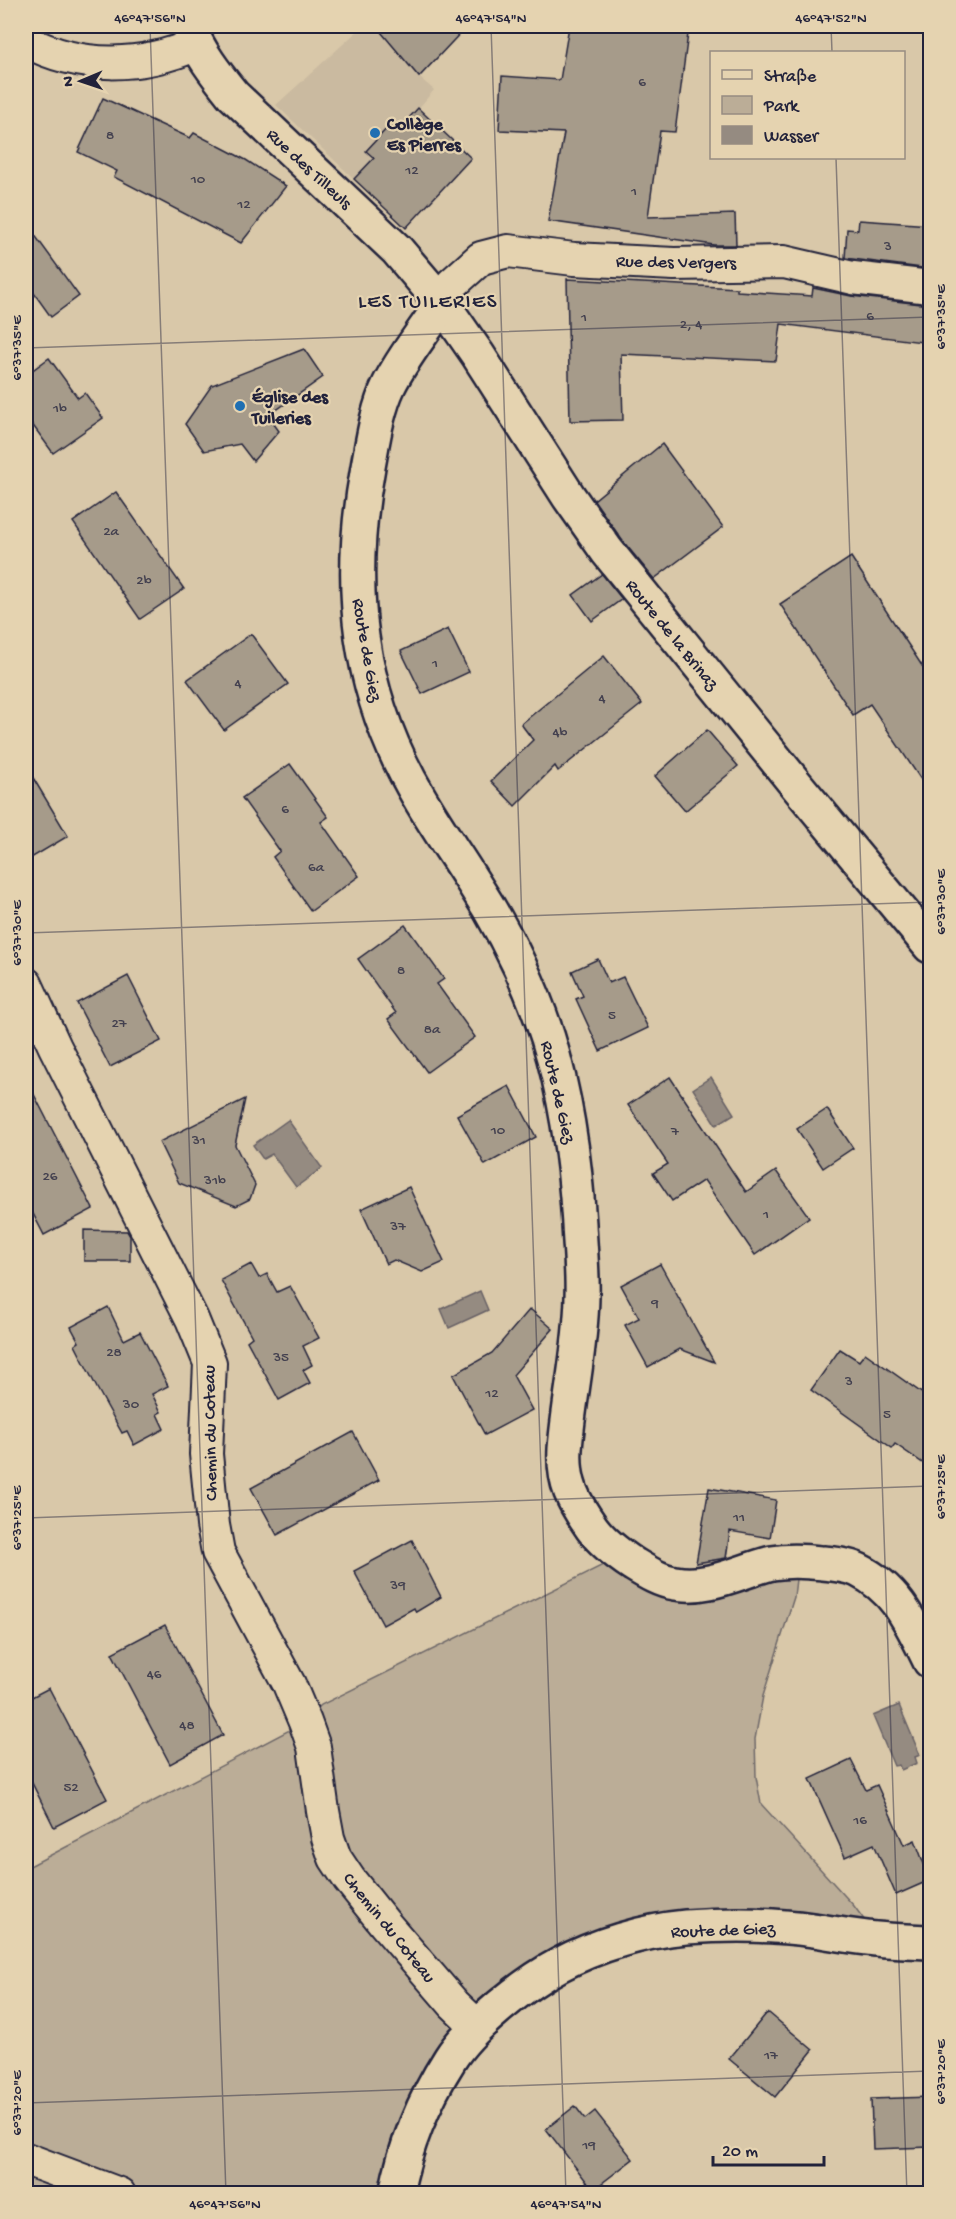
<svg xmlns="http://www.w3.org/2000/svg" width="956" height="2219" font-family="'Gochi Hand',sans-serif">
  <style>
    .built { fill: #cabaa0 }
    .green { fill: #bbad97; stroke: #6e6869; stroke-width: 1.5 }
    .water { fill: #958b81; stroke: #676165; stroke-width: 1.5 }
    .building { fill: #a69b8a; stroke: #22223b; stroke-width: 1.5 }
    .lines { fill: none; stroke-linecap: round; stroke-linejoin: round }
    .street-casing { stroke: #22223b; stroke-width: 36 }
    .secondary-casing { stroke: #22223b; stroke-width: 38 }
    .street { stroke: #e5d3b0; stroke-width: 32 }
    .secondary { stroke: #e5d3b0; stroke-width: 33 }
    .ticks { fill: none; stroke: #22223b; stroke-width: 1.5; stroke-opacity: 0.45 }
    .poi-dot { fill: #1f6fb2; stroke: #e5d3b0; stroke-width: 2 }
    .labels { text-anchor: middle; stroke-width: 4.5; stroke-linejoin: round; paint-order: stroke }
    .number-label { font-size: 15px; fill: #43404f }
    .poi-label { font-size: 18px; font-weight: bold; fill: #22223b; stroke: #e5d3b0; text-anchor: start }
    .street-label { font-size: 18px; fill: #22223b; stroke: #e5d3b0 }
    .quarter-label { font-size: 21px; letter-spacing: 1.5px; fill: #22223b; stroke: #e5d3b0 }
    .neatline { fill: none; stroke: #22223b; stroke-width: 2 }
    .ticks-label { font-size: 15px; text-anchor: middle; fill: #22223b }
  </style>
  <rect width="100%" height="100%" fill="#d9c8a9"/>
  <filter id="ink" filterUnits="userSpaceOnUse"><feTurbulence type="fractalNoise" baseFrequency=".0167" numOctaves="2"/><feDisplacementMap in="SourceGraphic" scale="12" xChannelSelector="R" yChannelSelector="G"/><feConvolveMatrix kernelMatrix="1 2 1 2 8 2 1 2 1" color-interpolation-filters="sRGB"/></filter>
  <g filter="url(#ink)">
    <!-- built -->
    <polygon class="built" points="363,26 378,26 382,30 391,26 405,38 395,48 419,77 434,90 418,109 471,158 406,228 276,105"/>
    <!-- green -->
    <polygon class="green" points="621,1556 658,1578 798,1561 794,1597 763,1696 755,1739 756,1777 761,1804 854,1906 879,1940 644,1934 477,2026 396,2193 26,2194 26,1868 305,1722 321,1705"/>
    <!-- water -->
    <g class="water">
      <polygon points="711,1077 734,1114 716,1125 693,1089"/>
      <polygon points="288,1120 322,1168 296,1187 272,1154 263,1159 253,1145"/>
      <polygon points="480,1291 488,1310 449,1328 441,1309"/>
      <polygon points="899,1705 920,1755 915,1757 917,1763 901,1770 899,1765 894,1766 873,1716"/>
    </g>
    <!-- building -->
    <g class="building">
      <polygon points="376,26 467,26 419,77"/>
      <polygon points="569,26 689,26 675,132 660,131 648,217 735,214 736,245 714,245 548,221 564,133 499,130 502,76 560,80"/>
      <polygon points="103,98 190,138 194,133 246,160 286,186 241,243 114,177 117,171 78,152"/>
      <polygon points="418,108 471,158 406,228 354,179 374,158 366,151 389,126 396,132"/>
      <polygon points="859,220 930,225 930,269 845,258 847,229 858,230"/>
      <polygon points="26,223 79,296 51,317 26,282"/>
      <polygon points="567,279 737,288 737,291 812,296 813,288 851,296 930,305 930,343 781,324 776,361 621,354 623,420 570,421"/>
      <polygon points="304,349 323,377 268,416 279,431 253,461 240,444 204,451 185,424 212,385"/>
      <polygon points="49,358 78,398 85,393 103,418 53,453 26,416 26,375"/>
      <polygon points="662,444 723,527 654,579 622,540 594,500"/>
      <polygon points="116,492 184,589 140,619 73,522"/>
      <polygon points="851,557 930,678 930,793 870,704 853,715 780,604"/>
      <polygon points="602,574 622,599 592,621 573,595"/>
      <polygon points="448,629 469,672 422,694 401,651"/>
      <polygon points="251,634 288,684 224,730 187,680"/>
      <polygon points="604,656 642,704 558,771 555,766 515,806 491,781 533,740 521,724"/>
      <polygon points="707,730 738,766 685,811 655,776"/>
      <polygon points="290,764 328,817 321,822 359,876 311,911 273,857 280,851 242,798"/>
      <polygon points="26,766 68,836 26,861"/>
      <polygon points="405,925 444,979 437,984 475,1037 427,1072 388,1019 396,1013 358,959"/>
      <polygon points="598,959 609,983 623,977 648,1028 600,1051 576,999 583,996 572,971"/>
      <polygon points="128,976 161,1041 110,1067 77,1003"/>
      <polygon points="670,1077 746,1192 776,1171 809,1217 755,1255 704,1180 672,1201 653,1173 668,1164 628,1105"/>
      <polygon points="26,1079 93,1209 44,1235 26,1200"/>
      <polygon points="509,1086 536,1137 485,1165 457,1115"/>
      <polygon points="245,1099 235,1145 255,1185 250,1199 236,1206 179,1183 159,1142"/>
      <polygon points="827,1109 853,1148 823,1168 797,1129"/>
      <polygon points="409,1187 444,1262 422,1272 394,1260 386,1264 361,1209"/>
      <polygon points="84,1230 127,1231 130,1236 130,1261 84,1261"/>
      <polygon points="251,1264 259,1278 267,1274 277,1292 290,1286 319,1338 303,1346 312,1365 303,1370 310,1383 279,1400 247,1341 252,1337 221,1280"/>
      <polygon points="660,1264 714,1362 680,1349 648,1367 625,1325 639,1318 621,1285"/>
      <polygon points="108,1307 124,1340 140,1332 168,1386 152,1394 161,1412 157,1414 164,1429 134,1445 127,1431 122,1433 97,1388 75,1345 79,1342 71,1327"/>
      <polygon points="530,1309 553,1329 513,1375 532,1410 485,1435 453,1375 492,1353"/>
      <polygon points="840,1349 859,1361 865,1353 930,1399 930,1468 895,1444 892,1448 811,1390"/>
      <polygon points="353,1432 379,1480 277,1535 251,1488"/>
      <polygon points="709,1488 776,1500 770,1538 730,1531 726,1558 696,1563"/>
      <polygon points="412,1540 441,1597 416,1612 414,1608 383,1625 354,1571"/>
      <polygon points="165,1625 223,1735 170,1764 112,1653"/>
      <polygon points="49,1688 107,1799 54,1827 26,1771 26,1700"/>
      <polygon points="851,1760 866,1790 877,1785 904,1845 915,1840 930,1880 896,1895 874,1844 845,1857 810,1779"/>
      <polygon points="769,2013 813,2050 775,2097 729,2059 766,2014"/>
      <polygon points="930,2097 930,2147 873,2149 871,2099"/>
      <polygon points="575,2106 585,2119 595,2111 633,2159 593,2190 546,2129"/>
    </g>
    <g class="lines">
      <defs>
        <g id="street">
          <path d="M26 41C80 70 142 68 197 44"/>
          <polyline points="442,303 452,284 481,258 508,251 574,259 674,264 784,262 853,278 930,287"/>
          <polyline points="26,984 55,1047 192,1319 210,1363 206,1454 213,1525 218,1552 289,1684 305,1722 314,1747 323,1811 328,1838 335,1858 349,1879 385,1924 454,2004 477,2026"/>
          <polyline points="26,2159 119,2194"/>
        </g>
        <g id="secondary">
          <path d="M189 26C198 51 216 74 233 95L397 250 442 303 478 355 569 497 607 551 794 782 930 946"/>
          <path d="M442 303C425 331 404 355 389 385 377 410 373 440 368 467 346 585 357 692 419 797 435 825 454 852 471 879 503 928 530 982 548 1038 567 1099 575 1160 579 1224 580 1248 583 1273 582 1297 581 1348 569 1398 565 1449 563 1483 573 1501 592 1528 603 1543 618 1554 633 1564 646 1572 660 1581 675 1583 709 1589 740 1571 772 1563 789 1560 806 1561 822 1563 834 1564 847 1565 858 1570 898 1590 911 1623 930 1661"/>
          <path d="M396 2194C405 2146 424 2100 450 2059 471 2026 525 1983 559 1965 596 1945 644 1931 686 1927 728 1924 771 1924 813 1930 834 1933 855 1937 876 1939 894 1941 912 1941 930 1942"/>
        </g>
      </defs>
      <!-- street casing -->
      <use href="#street" class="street-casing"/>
      <!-- secondary casing -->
      <use href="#secondary" class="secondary-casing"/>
      <!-- street -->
      <use href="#street" class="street"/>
      <!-- secondary -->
      <use href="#secondary" class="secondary"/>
    </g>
  </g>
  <!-- ticks -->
  <path class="ticks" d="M150 26 226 2194M491 26 566 2194M831 26 832 52M836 158 907 2194M26 348 930 317M26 933 930 902M26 1518 930 1486M26 2103 930 2071"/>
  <!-- markers -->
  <g class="poi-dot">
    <circle cx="375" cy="133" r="6"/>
    <circle cx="240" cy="406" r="6"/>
  </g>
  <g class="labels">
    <!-- number labels -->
    <g class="number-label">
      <text x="642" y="86">6</text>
      <text x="110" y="139">8</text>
      <text x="412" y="174">12</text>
      <text x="198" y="183">10</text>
      <text x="634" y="195">1</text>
      <text x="244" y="208">12</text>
      <text x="888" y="250">3</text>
      <text x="870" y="320">6</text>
      <text x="584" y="321">1</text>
      <text x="691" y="328">2, 4</text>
      <text x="60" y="412">1b</text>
      <text x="111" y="535">2a</text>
      <text x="144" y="584">2b</text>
      <text x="435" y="667">1</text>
      <text x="238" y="687">4</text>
      <text x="602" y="702">4</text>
      <text x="560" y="736">4b</text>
      <text x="285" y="813">6</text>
      <text x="316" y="871">6a</text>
      <text x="401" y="974">8</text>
      <text x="612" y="1019">5</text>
      <text x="119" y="1027">27</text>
      <text x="432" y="1033">8a</text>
      <text x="498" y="1134">10</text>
      <text x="675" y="1135">7</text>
      <text x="199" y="1144">31</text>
      <text x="50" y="1180">26</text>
      <text x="215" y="1184">31b</text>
      <text x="766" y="1218">1</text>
      <text x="398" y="1230">37</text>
      <text x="655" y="1307">9</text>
      <text x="114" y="1356">28</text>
      <text x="281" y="1361">35</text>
      <text x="849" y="1385">3</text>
      <text x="492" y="1397">12</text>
      <text x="131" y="1408">30</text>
      <text x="887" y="1418">5</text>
      <text x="739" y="1521">11</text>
      <text x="398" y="1589">39</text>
      <text x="154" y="1678">46</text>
      <text x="187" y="1729">48</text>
      <text x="71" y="1791">52</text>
      <text x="860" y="1824">16</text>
      <text x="771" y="2059">17</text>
      <text x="589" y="2149">19</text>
    </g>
    <!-- poi labels -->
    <g class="poi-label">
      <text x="387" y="129">Collège<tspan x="387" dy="21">Es Pierres</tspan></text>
      <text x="252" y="402">Église des<tspan x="252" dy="21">Tuileries</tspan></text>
    </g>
    <!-- street labels -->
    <g class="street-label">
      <text transform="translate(310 168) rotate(43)" y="6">Rue des Tilleuls</text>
      <text transform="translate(676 261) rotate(1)" y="6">Rue des Vergers</text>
      <text transform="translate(673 634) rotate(51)" y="6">Route de la Brinaz</text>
      <text transform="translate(368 650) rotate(80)" y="6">Route de Giez</text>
      <text transform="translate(559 1092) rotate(77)" y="6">Route de Giez</text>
      <text transform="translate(209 1433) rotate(-91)" y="6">Chemin du Coteau</text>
      <text transform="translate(390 1927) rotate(51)" y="6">Chemin du Coteau</text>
      <text transform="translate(723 1929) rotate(-2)" y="6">Route de Giez</text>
    </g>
    <!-- quarter labels -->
    <g class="quarter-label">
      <text x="428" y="307">LES TUILERIES</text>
    </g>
  </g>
  <!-- margin -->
  <rect width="956" height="2219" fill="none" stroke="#e5d3b0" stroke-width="66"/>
  <!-- legend -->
  <rect x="710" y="51" width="195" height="108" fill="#e5d3b0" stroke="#978c81" stroke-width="1.5"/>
  <rect x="722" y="70" width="30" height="9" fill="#e5d3b0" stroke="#978c81" stroke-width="1.5"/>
  <text x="764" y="81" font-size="18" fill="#22223b">Straße</text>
  <rect x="722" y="96" width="30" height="18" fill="#bbad97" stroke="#978c81" stroke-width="1.5"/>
  <text x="764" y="111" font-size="18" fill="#22223b">Park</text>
  <rect x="722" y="126" width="30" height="18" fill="#958b81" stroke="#978c81" stroke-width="1.5"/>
  <text x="764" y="141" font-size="18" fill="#22223b">Wasser</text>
  <!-- north arrow -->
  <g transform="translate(81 81) rotate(268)" stroke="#e5d3b0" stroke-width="4.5" paint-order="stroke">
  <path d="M0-4.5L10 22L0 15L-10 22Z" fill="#22223b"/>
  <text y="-9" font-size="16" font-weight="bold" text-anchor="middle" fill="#22223b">N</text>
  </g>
  <!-- scale -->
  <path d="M713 2156v9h111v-9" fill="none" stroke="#22223b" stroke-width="3"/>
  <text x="722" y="2156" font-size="18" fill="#22223b" stroke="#e5d3b0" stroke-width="4.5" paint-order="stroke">20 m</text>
  <rect x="33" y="33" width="890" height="2153" class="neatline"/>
  <g class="ticks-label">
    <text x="150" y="22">46°47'56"N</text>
    <text x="491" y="22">46°47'54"N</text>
    <text x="831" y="22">46°47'52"N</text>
    <text transform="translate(940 317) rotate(-90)" y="5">6°37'35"E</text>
    <text transform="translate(16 348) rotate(-90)" y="5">6°37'35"E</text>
    <text transform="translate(940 902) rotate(-90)" y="5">6°37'30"E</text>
    <text transform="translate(16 933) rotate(-90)" y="5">6°37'30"E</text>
    <text transform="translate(940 1487) rotate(-90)" y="5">6°37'25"E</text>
    <text transform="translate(16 1518) rotate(-90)" y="5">6°37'25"E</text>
    <text transform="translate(940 2072) rotate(-90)" y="5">6°37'20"E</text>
    <text transform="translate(16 2103) rotate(-90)" y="5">6°37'20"E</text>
    <text x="225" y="2208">46°47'56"N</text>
    <text x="566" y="2208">46°47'54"N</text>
  </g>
</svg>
